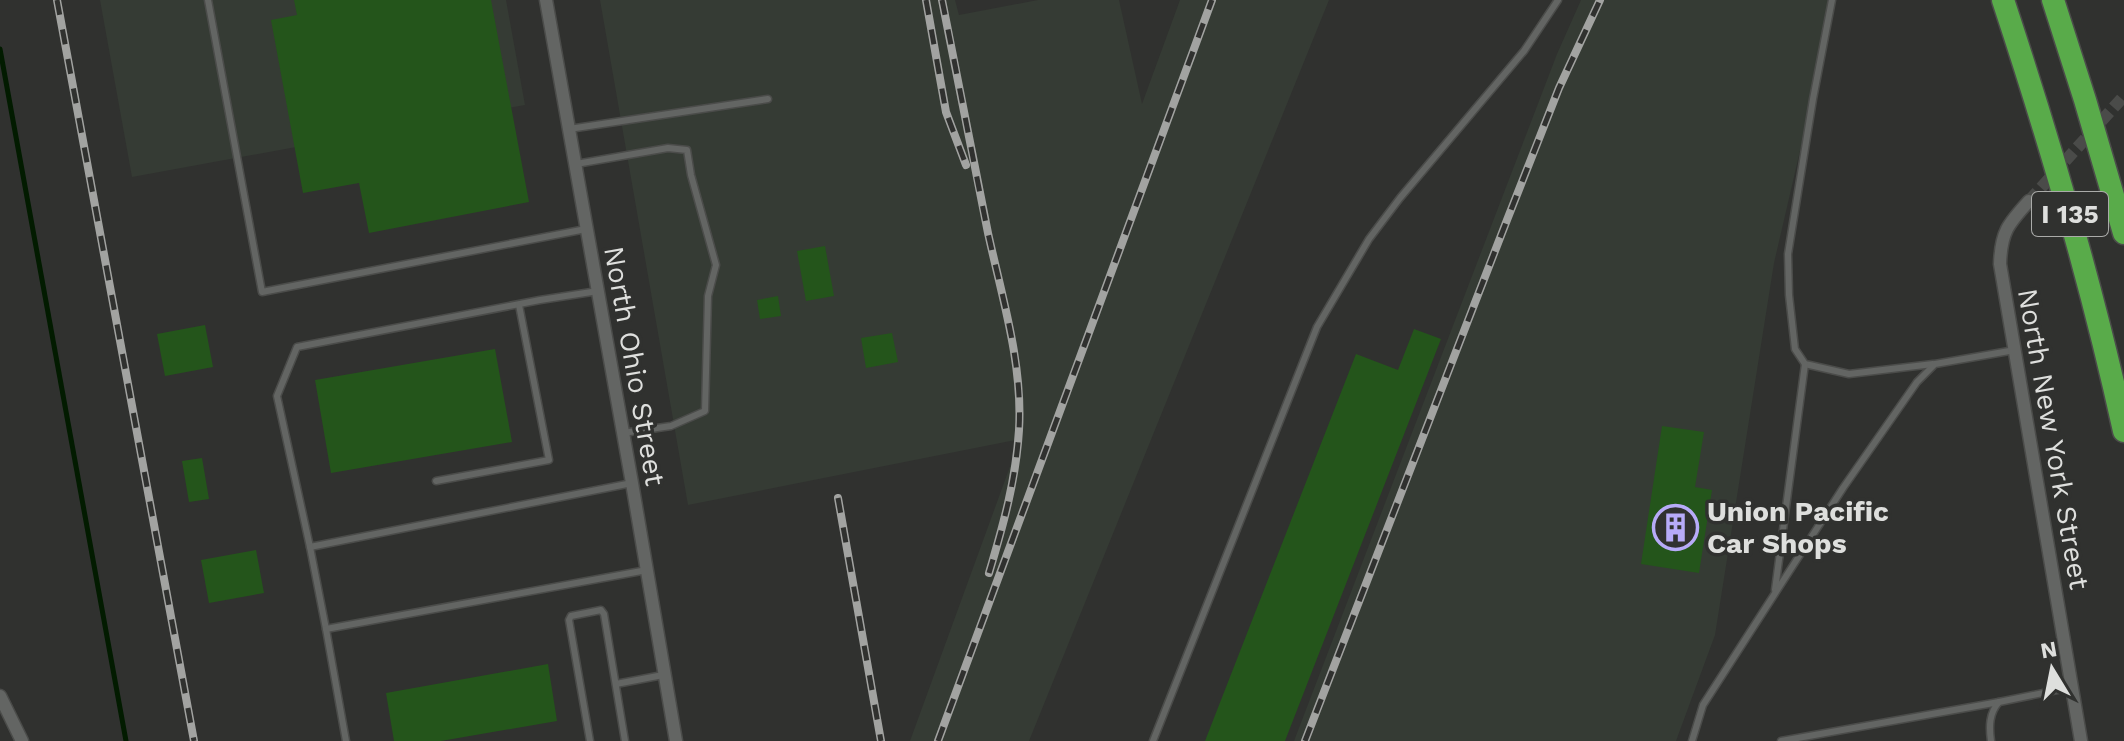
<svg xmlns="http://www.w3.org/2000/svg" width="2124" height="741" font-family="'Work Sans',sans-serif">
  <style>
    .built { fill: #353b34 }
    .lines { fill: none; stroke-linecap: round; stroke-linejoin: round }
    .stream { stroke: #021b00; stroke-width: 5 }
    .building { fill: #24551b }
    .minor-tunnel { stroke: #4a4b49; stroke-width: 12; stroke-dasharray: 12 6; stroke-linecap: butt }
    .service-casing { stroke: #4b4c4a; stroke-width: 9 }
    .minor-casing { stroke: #4b4c4a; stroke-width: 15 }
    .motorway-casing { stroke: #4b4c4a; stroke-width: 25 }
    .service { stroke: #636563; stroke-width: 6 }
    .minor { stroke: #636563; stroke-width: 12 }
    .motorway { stroke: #59ab4a; stroke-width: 22 }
    .rail-casing { stroke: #a2a3a1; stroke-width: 8 }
    .rail { stroke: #30312f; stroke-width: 5; stroke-dasharray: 15; stroke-linecap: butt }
    .labels { text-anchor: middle; stroke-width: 7; stroke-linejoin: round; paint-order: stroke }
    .shield { fill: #30312f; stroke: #aaaba9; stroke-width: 2 }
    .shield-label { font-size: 26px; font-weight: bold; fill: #dedfdd }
    .street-label { font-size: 28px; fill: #dedfdd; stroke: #30312f }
    .poi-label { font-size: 28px; font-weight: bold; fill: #dedfdd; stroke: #30312f; text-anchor: start }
  </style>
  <rect width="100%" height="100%" fill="#30312f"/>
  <!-- built -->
  <g class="built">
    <polygon points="100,0 506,0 525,105 132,177"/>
    <polygon points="600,0 955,0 959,15 1038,0 1119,0 1142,104 1180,0 1329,0 1029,741 910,741 1020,439 688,505"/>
    <polygon points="1581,0 1835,0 1774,263 1715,635 1676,741 1294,741 1557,54"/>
  </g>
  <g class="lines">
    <!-- stream -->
    <polyline class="stream" points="0,49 126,741"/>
  </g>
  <!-- building -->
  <g class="building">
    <polygon points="294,0 491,0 529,202 369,233 359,183 303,193 271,20 297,15"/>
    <polygon points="825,246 834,296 806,301 797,251"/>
    <polygon points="778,296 781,316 760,319 757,300"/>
    <polygon points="205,325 213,367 165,376 157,334"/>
    <polygon points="1414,329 1441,339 1285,741 1205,741 1356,354 1398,370"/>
    <polygon points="892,333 898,362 866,368 861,338"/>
    <polygon points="495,349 512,442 331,473 315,380"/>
    <polygon points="1662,426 1704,432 1695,487 1712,490 1699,573 1641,564"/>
    <polygon points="202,458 209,499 189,502 182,461"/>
    <polygon points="256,550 264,593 209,603 201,560"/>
    <polygon points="548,664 557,721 441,741 394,741 386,693"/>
  </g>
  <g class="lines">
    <!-- minor-tunnel -->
    <polyline class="minor-tunnel" points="2029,201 2124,96"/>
    <defs>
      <g id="service">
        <polyline points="208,0 262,292 586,229"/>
        <polyline points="1832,0 1813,99 1788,254 1789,295 1795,349 1805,364 1849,374 1933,364"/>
        <polyline points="569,129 768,99"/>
        <polyline points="576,164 668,148 687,150 691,175 716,265 708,296 705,411 671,426 623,433"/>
        <polyline points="598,291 540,300 297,347 277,396 310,547 632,483"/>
        <polyline points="436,481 549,460 519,305"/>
        <polyline points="310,547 326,629"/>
        <polyline points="1775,590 1805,364"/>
        <polyline points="616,684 663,675"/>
        <polyline points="346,741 326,629 647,570"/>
        <polyline points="590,741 569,620 571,616 601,610 604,614 625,741"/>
        <polyline points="1153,741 1317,327 1369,239 1400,198 1524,51 1558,0"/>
        <polyline points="1692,741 1703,705 1843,488 1917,382 1935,364 2015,350"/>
        <polyline points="1781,741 1999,702"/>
        <path d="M1991 741C1989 727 1989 713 1999 702L2072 687"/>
      </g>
      <g id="minor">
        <polyline points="546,0 632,483 676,741"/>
        <path d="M2029 201C2008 224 2001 232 2000 264L2081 741"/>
        <polyline points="0,696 22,741"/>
      </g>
      <g id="motorway">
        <path d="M2003 0C2050 142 2092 285 2124 431"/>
        <polyline points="2053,0 2085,100 2124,233"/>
      </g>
    </defs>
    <!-- service casing -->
    <use href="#service" class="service-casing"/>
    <!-- minor casing -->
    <use href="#minor" class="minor-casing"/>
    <!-- motorway casing -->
    <use href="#motorway" class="motorway-casing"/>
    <!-- service -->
    <use href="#service" class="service"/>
    <!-- minor -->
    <use href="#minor" class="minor"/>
    <!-- motorway -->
    <use href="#motorway" class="motorway"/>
    <defs>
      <g id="rail">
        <polyline points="57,0 194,741"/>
        <polyline points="926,0 946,112 966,165"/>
        <path d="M942 0C958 78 972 155 988 233 1002 297 1023 364 1019 430 1016 480 1003 526 989 573"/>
        <polyline points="838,498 881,741"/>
        <polyline points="938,741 1212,0"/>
        <polyline points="1305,741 1507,220 1559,88 1600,0"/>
      </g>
    </defs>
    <!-- rail casing -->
    <use href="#rail" class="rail-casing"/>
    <!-- rail -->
    <use href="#rail" class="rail"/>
  </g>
  <!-- icons -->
  <defs>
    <symbol id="building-ring" viewBox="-11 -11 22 22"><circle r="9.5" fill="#30312f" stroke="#b7abf8" stroke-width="1.5"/><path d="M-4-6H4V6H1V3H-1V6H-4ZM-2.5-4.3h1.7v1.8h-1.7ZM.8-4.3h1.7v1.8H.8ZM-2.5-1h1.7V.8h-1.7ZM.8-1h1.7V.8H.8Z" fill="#b7abf8"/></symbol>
  </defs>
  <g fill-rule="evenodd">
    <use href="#building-ring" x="1650" y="502" width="51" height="51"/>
  </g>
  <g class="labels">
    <!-- shield labels -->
    <rect class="shield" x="2032" y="192" width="76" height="44" rx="6"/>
    <g class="shield-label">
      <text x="2070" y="223">I 135</text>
    </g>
    <!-- street labels -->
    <g class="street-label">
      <text transform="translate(635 366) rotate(80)" y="10">North Ohio Street</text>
      <text transform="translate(2054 439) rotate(80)" y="10">North New York Street</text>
    </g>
    <!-- poi labels -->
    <g class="poi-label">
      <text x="1707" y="521">Union Pacific<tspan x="1707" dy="32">Car Shops</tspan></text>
    </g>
  </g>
  <!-- north arrow -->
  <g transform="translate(2052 669) rotate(350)" stroke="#30312f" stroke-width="6" paint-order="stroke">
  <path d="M0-6L14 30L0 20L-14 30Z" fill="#dedfdd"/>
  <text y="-12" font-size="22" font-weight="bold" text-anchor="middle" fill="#dedfdd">N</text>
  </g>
</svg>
